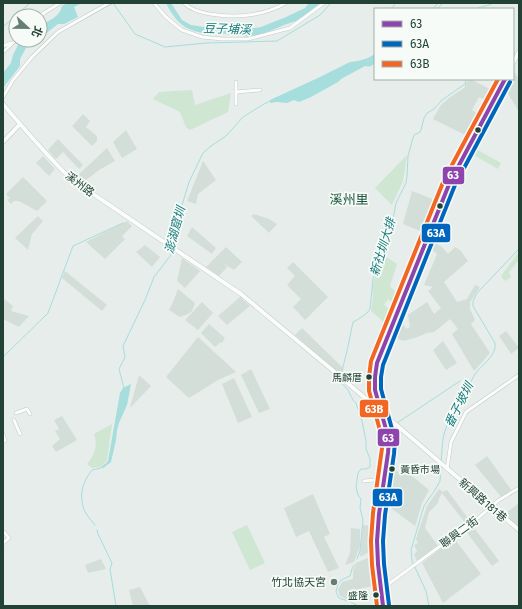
<svg xmlns="http://www.w3.org/2000/svg" width="522" height="609" font-family="'Fira Sans','Noto Sans TC',sans-serif">
  <style>
    .built { fill: #d4ded9 }
    .green { fill: #cfe6d3 }
    .water { fill: #a6dddd }
    .lines { fill: none; stroke-linecap: round; stroke-linejoin: round }
    .stream { stroke: #a6dddd; stroke-width: 1 }
    .street-casing { stroke: #c4cac7; stroke-width: 4 }
    .secondary-casing { stroke: #c2cac7; stroke-width: 5 }
    .street { stroke: #fbfcfc; stroke-width: 3 }
    .secondary { stroke: #fbfcfc; stroke-width: 4 }
    .bus-1-casing { stroke: #f6fbf7; stroke-width: 7 }
    .bus-2-casing { stroke: #f6fbf7; stroke-width: 7 }
    .bus-3-casing { stroke: #f6fbf7; stroke-width: 7 }
    .bus-1 { stroke: #8e44ad; stroke-width: 4 }
    .bus-2 { stroke: #0065bd; stroke-width: 4 }
    .bus-3 { stroke: #f26522; stroke-width: 4 }
    .bus-dot { fill: #224235; stroke: #f6fbf7; stroke-width: 1.5 }
    .poi-dot { fill: #677e74; stroke: #f6fbf7; stroke-width: 1.5 }
    .labels { text-anchor: middle; stroke-width: 3.5; stroke-linejoin: round; paint-order: stroke }
    .bus-label { font-size: 10px; fill: #224235; stroke: #f6fbf7; text-anchor: end }
    .street-label { font-size: 11px; fill: #224235; stroke: #f6fbf7 }
    .poi-label { font-size: 11px; fill: #224235; stroke: #f6fbf7; text-anchor: end }
    .water-label { font-size: 12px; font-style: italic; fill: #177b7d; stroke: #f6fbf7 }
    .quarter-label { font-size: 13px; fill: #1c563f; stroke: #f6fbf7 }
    .line-badge { stroke: #f6fbf7; stroke-width: 1.5 }
    .badge-label { font-size: 11px; text-anchor: middle; font-weight: bold; fill: #fff }
  </style>
  <rect width="100%" height="100%" fill="#e7edea"/>
  <!-- built -->
  <g class="built">
    <polygon points="514,71 519,79 519,110 518,110 505,89 510,79 513,79 513,73"/>
    <polygon points="468,79 470,79 494,91 489,102 479,97 472,110 482,116 471,138 433,119 441,105 449,98 464,88"/>
    <polygon points="83,114 90,121 86,127 97,136 97,141 92,146 72,126"/>
    <polygon points="126,130 137,149 122,158 113,142"/>
    <polygon points="58,139 83,165 79,169 63,152 56,159 48,150"/>
    <polygon points="107,148 115,161 99,170 81,184 74,179"/>
    <polygon points="43,156 55,169 49,176 36,163"/>
    <polygon points="203,161 216,180 198,194 196,204 187,201"/>
    <polygon points="23,177 47,201 37,211 19,201 14,201 11,204 7,200 10,198 6,194"/>
    <polygon points="412,191 438,201 425,233 403,224"/>
    <polygon points="254,214 269,219 277,224 269,233 251,216"/>
    <polygon points="38,216 43,221 32,234 28,250 15,238"/>
    <polygon points="127,221 132,226 122,236 125,239 105,259 86,242"/>
    <polygon points="192,227 216,248 212,254 187,236"/>
    <polygon points="431,240 442,247 448,254 455,247 460,250 468,261 444,282 457,302 467,299 475,285 480,287 470,302 470,309 475,320 471,324 490,353 474,371 452,334 458,329 450,319 434,332 427,333 415,338 403,341 392,336 395,328 403,324 406,329 410,327 408,315 427,302 434,314 441,308 428,291 433,287 424,285 437,254 429,247"/>
    <polygon points="145,245 160,257 152,267 136,252"/>
    <polygon points="226,247 242,262 234,270 224,264 227,267 219,276 206,267"/>
    <polygon points="182,258 200,271 185,288 177,281"/>
    <polygon points="293,262 328,297 305,320 293,307 301,299 287,285 295,276 287,268"/>
    <polygon points="65,271 107,305 102,311 62,278"/>
    <polygon points="178,289 195,303 192,311 188,314 180,317 169,310 173,302"/>
    <polygon points="240,297 250,306 227,325 218,316"/>
    <polygon points="3,298 13,306 11,311 29,316 19,327 3,319"/>
    <polygon points="202,302 213,313 198,330 185,320"/>
    <polygon points="209,324 225,338 222,343 221,342 215,347 201,333"/>
    <polygon points="302,328 342,367 343,371 341,375 295,335"/>
    <polygon points="506,331 519,348 511,354 499,336"/>
    <polygon points="198,337 236,372 218,380 189,398 166,377"/>
    <polygon points="443,341 457,363 446,370 433,350"/>
    <polygon points="251,369 270,409 259,413 241,375"/>
    <polygon points="139,375 151,386 130,408"/>
    <polygon points="234,378 252,417 238,423 222,384"/>
    <polygon points="62,416 77,440 56,452 52,446 60,439 55,431 59,429 54,420"/>
    <polygon points="487,456 512,491 502,498 475,465"/>
    <polygon points="391,467 401,474 406,471 429,490 422,503 418,517 415,526 384,503"/>
    <polygon points="439,489 443,492 447,490 470,521 466,524 442,493 439,498 438,503 429,512 425,528 438,546 417,561 414,555 417,551 414,545 418,543 416,539 427,506"/>
    <polygon points="313,494 330,534 324,537 339,568 328,572 309,531 296,537 284,508"/>
    <polygon points="519,503 519,527 503,515"/>
    <polygon points="363,525 374,526 373,550 360,557"/>
    <polygon points="472,525 499,561 492,566 465,530"/>
    <polygon points="351,528 360,529 360,546 354,562 345,565 350,553"/>
    <polygon points="454,538 481,574 443,603 422,563"/>
    <polygon points="372,556 377,585 355,590 357,599 350,601 340,596 338,590 342,582 353,579 353,571 356,563"/>
    <polygon points="101,559 106,569 88,573 85,565"/>
    <polygon points="140,587 150,606 133,606 129,590"/>
  </g>
  <!-- green -->
  <g class="green">
    <polygon points="192,90 195,105 231,93 228,112 190,130 186,127 180,112 153,99 159,92"/>
    <polygon points="474,148 501,163 498,169 470,153"/>
    <polygon points="407,155 403,181 392,205 375,188"/>
    <polygon points="519,252 519,260 509,272 511,277 505,281 501,276"/>
    <polygon points="383,255 397,264 390,286 401,298 397,307 388,299 384,305 394,313 390,325 385,323 371,311 373,297 372,287"/>
    <path d="M112 424 107 460 101 467 92 468 87 464C95 455 98 445 94 434Z"/>
    <polygon points="247,525 265,563 250,570 232,532"/>
  </g>
  <!-- water -->
  <g class="water">
    <path d="M67 3H82L74 7 78 17 64 24H58L40 38V26C49 20 60 17 62 6Z"/>
    <path d="M166 3H171L182 20 191 25 211 28H229L245 29 261 27 286 17 305 8 309 3H321L302 17 296 21C281 25 267 34 252 36 241 38 231 34 221 33 218 33 215 34 212 34 187 32 177 25 166 3Z"/>
    <polygon points="22,40 37,40 26,48 20,59 20,66 3,88 3,73 11,63 13,55 19,43"/>
    <path d="M375 54V63C372 66 370 67 365 66L341 79 338 82 311 97 299 102 294 100 287 103 277 102 270 103V100L320 77 350 62 358 61 368 58Z"/>
    <polygon points="131,384 127,405 119,423 117,430 116,440 111,462 103,468 101,468 108,461 120,393 123,388"/>
  </g>
  <g class="lines">
    <!-- stream -->
    <g class="stream">
      <polyline points="391,9 396,3"/>
      <polyline points="433,9 438,3"/>
      <polyline points="437,9 443,3"/>
      <path d="M477 9C482 5 488 7 493 3"/>
      <polyline points="75,24 113,3 135,34 165,47 206,43 277,41 320,15 331,3"/>
      <polyline points="3,27 30,3"/>
      <polyline points="173,245 176,225 189,182 203,153 211,146 226,136 243,117 264,104 270,101"/>
      <polyline points="3,357 48,313 73,246 123,223"/>
      <polyline points="341,375 347,351 353,322 357,320 367,313 370,309 373,279 392,225 396,203 406,183 407,175 408,156 413,138 414,135 420,132 421,130 424,118 427,113 434,109 442,100 462,86 465,84 466,79"/>
      <polyline points="340,378 340,381 348,390 353,400 356,403 362,421 366,441 366,449 370,459 370,467 366,469 361,469 358,473 356,487 358,495 361,499 360,508 363,520 360,551 357,559"/>
      <polyline points="124,388 119,369 125,357 123,346 145,300 154,277 171,255 172,250"/>
      <polyline points="397,423 460,381"/>
      <polyline points="391,452 391,437 394,426"/>
      <path d="M441 462C442 453 442 442 444 434 448 419 460 403 467 390 470 385 471 380 474 376 480 365 497 357 495 343L473 306V301L477 293 519 249"/>
      <path d="M95 525C91 520 84 513 83 506 79 492 84 480 92 470L101 468 104 465"/>
      <polyline points="97,530 98,534 112,563 110,569 116,606"/>
      <path d="M354 565 352 569 350 576C340 580 338 581 336 592L339 598 351 602 358 606"/>
      <polyline points="384,599 385,606"/>
      <polyline points="429,606 426,591 412,561 411,550 424,506 435,490 440,481 441,465"/>
    </g>
    <defs>
      <g id="street">
        <polyline points="154,3 165,16 173,23 182,30 202,37 222,39 248,39 290,28 324,3"/>
        <path d="M184 3C191 10 200 12 210 14 235 18 263 16 286 3"/>
        <polyline points="40,16 44,13 60,3"/>
        <polyline points="3,46 11,43"/>
        <polyline points="3,52 16,40"/>
        <polyline points="236,82 236,92 260,90"/>
        <polyline points="236,92 236,104"/>
        <polyline points="3,97 13,80 32,57 58,32 109,3"/>
        <polyline points="16,413 27,409 30,414"/>
        <polyline points="14,420 20,434"/>
        <polyline points="3,434 5,441"/>
        <polyline points="447,469 451,442 466,412 519,375"/>
        <polyline points="364,481 375,480 384,482"/>
        <polyline points="3,543 9,538 4,532"/>
        <polyline points="380,588 386,586 478,518 499,500 519,488"/>
      </g>
      <g id="secondary">
        <polyline points="513,63 519,52"/>
        <path d="M3 104C25 130 47 156 71 179L241 294 330 368 519 530"/>
        <polyline points="3,142 20,124"/>
        <polyline points="383,606 378,564 377,541 379,514 388,453 389,440 375,390 375,377 377,363 450,182 505,79"/>
      </g>
    </defs>
    <!-- street casing -->
    <use href="#street" class="street-casing"/>
    <!-- secondary casing -->
    <use href="#secondary" class="secondary-casing"/>
    <!-- street -->
    <use href="#street" class="street"/>
    <!-- secondary -->
    <use href="#secondary" class="secondary"/>
    <defs>
      <polyline id="bus-1" points="383,606 378,564 377,541 379,514 388,453 389,440 375,390 375,377 377,363 450,182 505,79"/>
      <polyline id="bus-2" points="389,605 384,564 383,541 385,515 394,454 395,440 381,389 381,377 383,365 455,185 510,82"/>
      <polyline id="bus-3" points="377,606 372,565 371,541 373,513 383,441 369,391 369,377 371,361 444,180 498,79"/>
    </defs>
    <!-- bus-1 casing -->
    <use href="#bus-1" class="bus-1-casing"/>
    <!-- bus-2 casing -->
    <use href="#bus-2" class="bus-2-casing"/>
    <!-- bus-3 casing -->
    <use href="#bus-3" class="bus-3-casing"/>
    <!-- bus-1 -->
    <use href="#bus-1" class="bus-1"/>
    <!-- bus-2 -->
    <use href="#bus-2" class="bus-2"/>
    <!-- bus-3 -->
    <use href="#bus-3" class="bus-3"/>
  </g>
  <!-- markers -->
  <g class="bus-dot">
    <circle cx="478" cy="130" r="3.5"/>
    <circle cx="440" cy="206" r="3.5"/>
    <circle cx="369" cy="377" r="3.5"/>
    <circle cx="392" cy="469" r="3.5"/>
    <circle cx="376" cy="595" r="3.5"/>
  </g>
  <circle class="poi-dot" cx="334" cy="582" r="4"/>
  <g class="labels">
    <!-- bus labels -->
    <g class="bus-label">
      <text x="362" y="381">馬麟厝</text>
      <text x="400" y="473" text-anchor="start">黃昏市場</text>
      <text x="368" y="599">盛隆</text>
    </g>
    <!-- street labels -->
    <g class="street-label">
      <text transform="translate(80 184) rotate(37)" y="4">溪州路</text>
      <text transform="translate(483 500) rotate(41)" y="4">新興路181巷</text>
      <text transform="translate(459 532) rotate(-36)" y="4">聯興二街</text>
    </g>
    <!-- poi labels -->
    <g class="poi-label">
      <text x="326" y="586">竹北協天宮</text>
    </g>
    <!-- water labels -->
    <g class="water-label">
      <text transform="translate(227 29) rotate(2)" y="4">豆子埔溪</text>
      <text transform="translate(175 230) rotate(-75)" y="4">澎湖窟圳</text>
      <text transform="translate(383 247) rotate(-73)" y="4">新社圳大排</text>
      <text transform="translate(459 405) rotate(-63)" y="4">番子坡圳</text>
    </g>
    <!-- quarter labels -->
    <g class="quarter-label">
      <text x="349" y="204">溪州里</text>
    </g>
  </g>
  <g class="line-badge">
    <rect x="442" y="166" width="23" height="19" rx="4" fill="#8e44ad"/>
    <rect x="421" y="223" width="30" height="20" rx="4" fill="#0065bd"/>
    <rect x="359" y="399" width="30" height="19" rx="4" fill="#f26522"/>
    <rect x="377" y="428" width="23" height="19" rx="4" fill="#8e44ad"/>
    <rect x="372" y="488" width="31" height="19" rx="4" fill="#0065bd"/>
  </g>
  <g class="badge-label">
    <text x="453" y="179">63</text>
    <text x="436" y="237">63A</text>
    <text x="374" y="413">63B</text>
    <text x="388" y="442">63</text>
    <text x="388" y="501">63A</text>
  </g>
  <!-- border -->
  <rect width="522" height="609" fill="none" stroke="#224235" stroke-width="8"/>
  <!-- legend -->
  <rect x="374" y="8" width="140" height="72" fill="#f6fbf7" stroke="#a1b1a9"/>
  <rect x="382" y="21" width="20" height="6" fill="#8e44ad" stroke="#a1b1a9"/>
  <text x="410" y="28" font-size="12" fill="#224235">63</text>
  <rect x="382" y="41" width="20" height="6" fill="#0065bd" stroke="#a1b1a9"/>
  <text x="410" y="48" font-size="12" fill="#224235">63A</text>
  <rect x="382" y="61" width="20" height="6" fill="#f26522" stroke="#a1b1a9"/>
  <text x="410" y="68" font-size="12" fill="#224235">63B</text>
  <!-- north arrow -->
  <g transform="translate(28 28) rotate(112)"><circle r="19" fill="#f6fbf7" stroke="#a1b1a9"/>
  <path d="M0-3L7 15L0 10L-7 15Z" fill="#677e74"/>
  <text y="-6" font-size="11" font-weight="bold" text-anchor="middle" fill="#224235">北</text>
  </g>
</svg>
